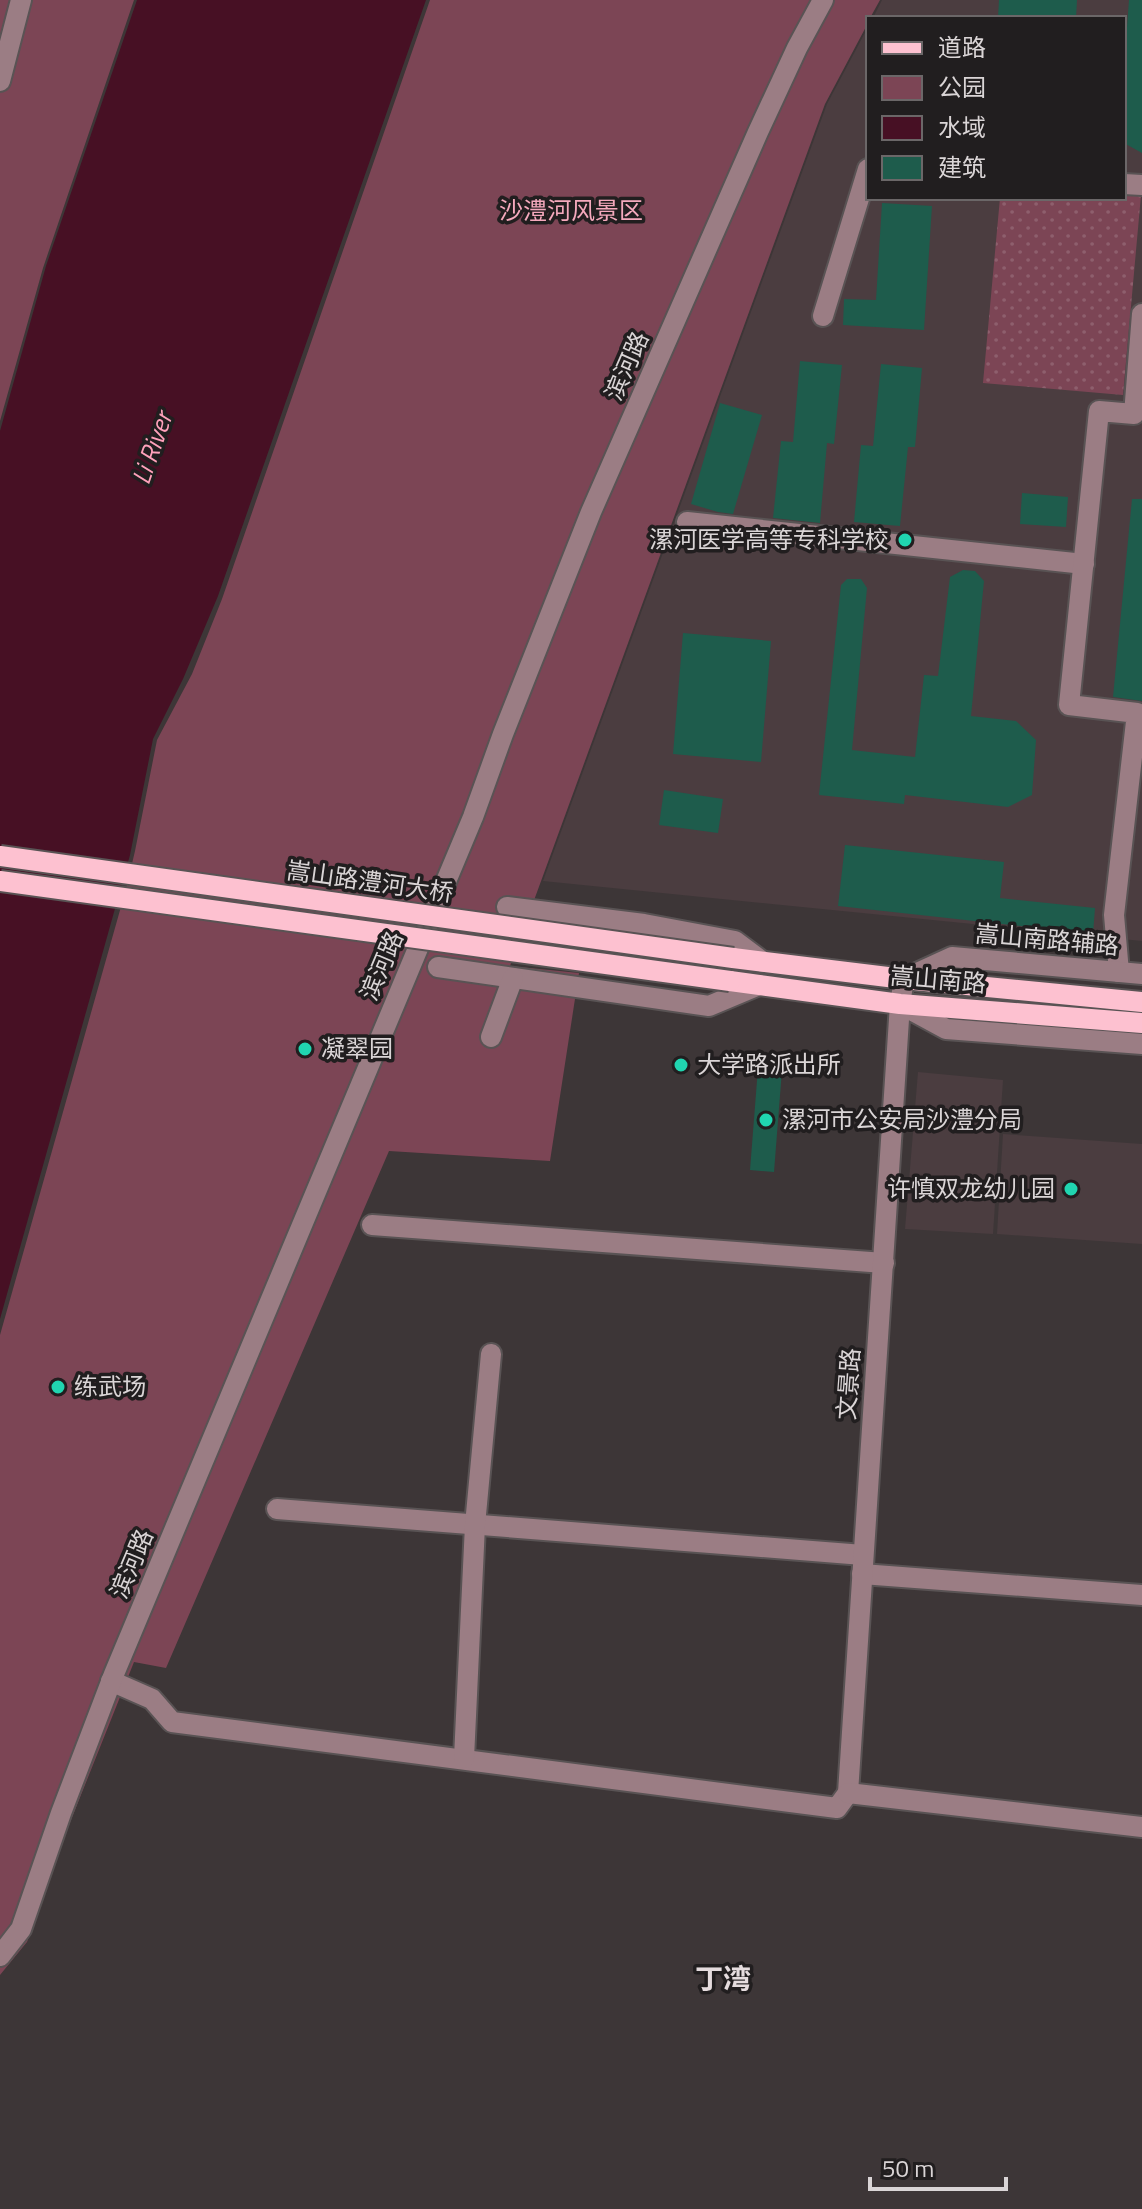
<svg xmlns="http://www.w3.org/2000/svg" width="1142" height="2209" font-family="'Titillium Web','Noto Sans SC',sans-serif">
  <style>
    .built { fill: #4b3d40 }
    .grass { fill: url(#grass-dots) }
    .park { fill: #7c4555 }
    .water { fill: #471024 }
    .building { fill: #1e5c4c }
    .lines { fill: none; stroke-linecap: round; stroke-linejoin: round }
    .minor-casing { stroke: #595354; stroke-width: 24 }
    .major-casing { stroke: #595354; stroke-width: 24 }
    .minor { stroke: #9b7d84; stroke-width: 20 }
    .major { stroke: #fdc1d0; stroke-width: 20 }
    .major-bridge-casing { stroke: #595354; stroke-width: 24; stroke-linecap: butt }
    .major-bridge { stroke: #fdc1d0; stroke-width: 20 }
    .poi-dot { fill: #20d5b0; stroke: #211e1f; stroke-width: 3 }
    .labels { text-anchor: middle; stroke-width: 7; stroke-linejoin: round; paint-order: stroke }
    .park-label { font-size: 24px; fill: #f5a9bd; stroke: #211e1f }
    .street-label { font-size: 24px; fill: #dad5d6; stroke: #211e1f }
    .poi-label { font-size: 24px; fill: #dad5d6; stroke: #211e1f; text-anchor: start }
    .water-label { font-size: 26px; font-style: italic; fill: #ffa1bb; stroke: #211e1f }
    .quarter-label { font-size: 28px; font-weight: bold; fill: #e5dcde; stroke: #211e1f }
  </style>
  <defs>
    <pattern id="grass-dots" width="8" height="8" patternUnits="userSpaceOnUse" patternTransform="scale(2)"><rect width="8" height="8" fill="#7c4555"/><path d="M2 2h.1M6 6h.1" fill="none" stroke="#8e5f6d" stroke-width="1.8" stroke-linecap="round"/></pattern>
  </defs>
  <rect width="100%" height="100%" fill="#3d3637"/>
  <!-- built -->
  <g class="built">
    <polygon points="882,0 1142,0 1142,941 543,881 827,104 868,27 868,198 1124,198 1124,18 873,18"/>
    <polygon points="918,1072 1003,1080 993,1234 905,1229"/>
    <polygon points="1003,1134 1142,1144 1142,1244 997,1234"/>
  </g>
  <!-- grass -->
  <polygon class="grass" points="1124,193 1141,195 1123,395 983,383 1000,198 1124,198"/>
  <!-- park -->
  <g class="park">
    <polygon points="0,0 134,0 43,268 0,421"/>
    <polygon points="430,0 880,0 870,18 868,18 868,23 825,104 510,966 579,973 550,1161 389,1151 166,1668 134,1662 61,1845 27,1942 0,1975 0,1335 126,889 135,851 157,740 192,674 222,599"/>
  </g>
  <!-- water -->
  <polygon class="water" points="137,0 426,0 218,596 183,679 153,739 130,855 0,1319 0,431 46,266"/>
  <!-- building -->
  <g class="building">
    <polygon points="999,0 1077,0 1076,18 998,18"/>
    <polygon points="1129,0 1142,0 1142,153 1124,143 1124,27 1127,27"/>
    <polygon points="882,203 932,206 924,330 843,325 844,299 876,300"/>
    <polygon points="800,361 842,365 834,444 827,443 820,523 773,518 781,441 793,442"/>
    <polygon points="881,364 922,368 915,447 908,447 900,526 854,522 861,445 873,446"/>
    <polygon points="720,403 762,415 733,514 718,512 691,504"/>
    <polygon points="1022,493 1068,497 1066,527 1020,524"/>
    <polygon points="1132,499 1142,499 1142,701 1113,697"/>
    <polygon points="963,570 975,571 984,581 971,716 1016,721 1036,740 1032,795 1008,807 905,795 904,804 819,795 841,585 847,579 861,579 867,588 852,750 915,757 924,675 938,676 950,577"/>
    <polygon points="683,633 771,641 761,762 673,754"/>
    <polygon points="664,790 723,799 718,833 659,825"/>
    <polygon points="845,845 1004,862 1000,898 1095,908 1093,934 838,906"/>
    <polygon points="758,1068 782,1070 774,1172 750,1170"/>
  </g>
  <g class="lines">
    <defs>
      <g id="minor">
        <polyline points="0,81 21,0"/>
        <polyline points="1124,184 1142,185"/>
        <polyline points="823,316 868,169"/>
        <polyline points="687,522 1084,564"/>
        <polyline points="507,907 644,924 735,941 763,962"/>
        <polyline points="438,967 709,1006 759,985"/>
        <polyline points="1119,972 1114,915 1137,713 1069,705 1099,411 1134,414 1142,314"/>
        <polyline points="900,1004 946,1029 1142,1044"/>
        <polyline points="491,1037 513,978"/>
        <polyline points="372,1225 884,1263"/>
        <polyline points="277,1509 863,1555"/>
        <polyline points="862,1574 1142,1595"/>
        <polyline points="111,1681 152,1699 172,1722 837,1808 848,1793"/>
        <polyline points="464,1758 475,1525 491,1354"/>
        <polyline points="848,1793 900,1004 904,979 952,957 1142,974"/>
        <polyline points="848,1793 1142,1827"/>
        <polyline points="0,1956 21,1929 61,1813 114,1674 473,817 503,734 591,512 758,132 797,48 823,0"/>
      </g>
      <g id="major">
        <polyline points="733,958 904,979 1142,1002"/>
        <polyline points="730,981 900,1004 1142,1023"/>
      </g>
    </defs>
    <!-- minor casing -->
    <use href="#minor" class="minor-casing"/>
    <!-- major casing -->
    <use href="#major" class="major-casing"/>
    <!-- minor -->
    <use href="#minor" class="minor"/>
    <!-- major -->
    <use href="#major" class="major"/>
    <defs>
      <g id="major-bridge">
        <polyline points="0,856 733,958"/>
        <polyline points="0,881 730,981"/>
      </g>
    </defs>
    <!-- major-bridge casing -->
    <use href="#major-bridge" class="major-bridge-casing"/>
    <!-- major-bridge -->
    <use href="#major-bridge" class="major-bridge"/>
  </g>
  <!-- markers -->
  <g class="poi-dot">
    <circle cx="905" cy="540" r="8"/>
    <circle cx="305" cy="1049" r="8"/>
    <circle cx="681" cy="1065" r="8"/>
    <circle cx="766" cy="1120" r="8"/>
    <circle cx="1071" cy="1189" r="8"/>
    <circle cx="58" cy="1387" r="8"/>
  </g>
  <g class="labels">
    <!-- park labels -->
    <g class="park-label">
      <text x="571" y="219">沙澧河风景区</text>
    </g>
    <!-- street labels -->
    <g class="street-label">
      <text transform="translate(627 366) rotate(-66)" y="8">滨河路</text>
      <text transform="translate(370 882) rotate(8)" y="8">嵩山路澧河大桥</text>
      <text transform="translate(1047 940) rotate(5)" y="8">嵩山南路辅路</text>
      <text transform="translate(382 966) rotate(-67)" y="8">滨河路</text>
      <text transform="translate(938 980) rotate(5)" y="8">嵩山南路</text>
      <text transform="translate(849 1384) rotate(-86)" y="8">文景路</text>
      <text transform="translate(132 1564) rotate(-67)" y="8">滨河路</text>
    </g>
    <!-- poi labels -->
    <g class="poi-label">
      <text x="889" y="548" text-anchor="end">漯河医学高等专科学校</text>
      <text x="321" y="1057">凝翠园</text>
      <text x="697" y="1073">大学路派出所</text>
      <text x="782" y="1128">漯河市公安局沙澧分局</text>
      <text x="1055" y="1197" text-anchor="end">许慎双龙幼儿园</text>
      <text x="74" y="1395">练武场</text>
    </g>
    <!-- water labels -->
    <g class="water-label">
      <text transform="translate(152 448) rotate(-71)" y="9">Li River</text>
    </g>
    <!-- quarter labels -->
    <g class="quarter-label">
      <text x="723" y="1989">丁湾</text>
    </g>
  </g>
  <!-- legend -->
  <rect x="866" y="16" width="260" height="184" fill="#211e1f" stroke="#6b6768" stroke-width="2"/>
  <rect x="882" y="42" width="40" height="12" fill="#fdc1d0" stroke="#6b6768" stroke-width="2"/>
  <text x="938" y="56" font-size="24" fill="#dad5d6">道路</text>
  <rect x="882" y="76" width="40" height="24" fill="#7c4555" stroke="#6b6768" stroke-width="2"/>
  <text x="938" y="96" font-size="24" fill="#dad5d6">公园</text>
  <rect x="882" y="116" width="40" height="24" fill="#471024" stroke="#6b6768" stroke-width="2"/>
  <text x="938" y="136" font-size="24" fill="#dad5d6">水域</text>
  <rect x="882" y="156" width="40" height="24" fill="#1e5c4c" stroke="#6b6768" stroke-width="2"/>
  <text x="938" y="176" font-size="24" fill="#dad5d6">建筑</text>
  <!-- scale -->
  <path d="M870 2177v12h136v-12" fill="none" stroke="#dad5d6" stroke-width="4"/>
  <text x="882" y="2177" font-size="24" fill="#dad5d6" stroke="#211e1f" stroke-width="6" paint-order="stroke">50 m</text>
</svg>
